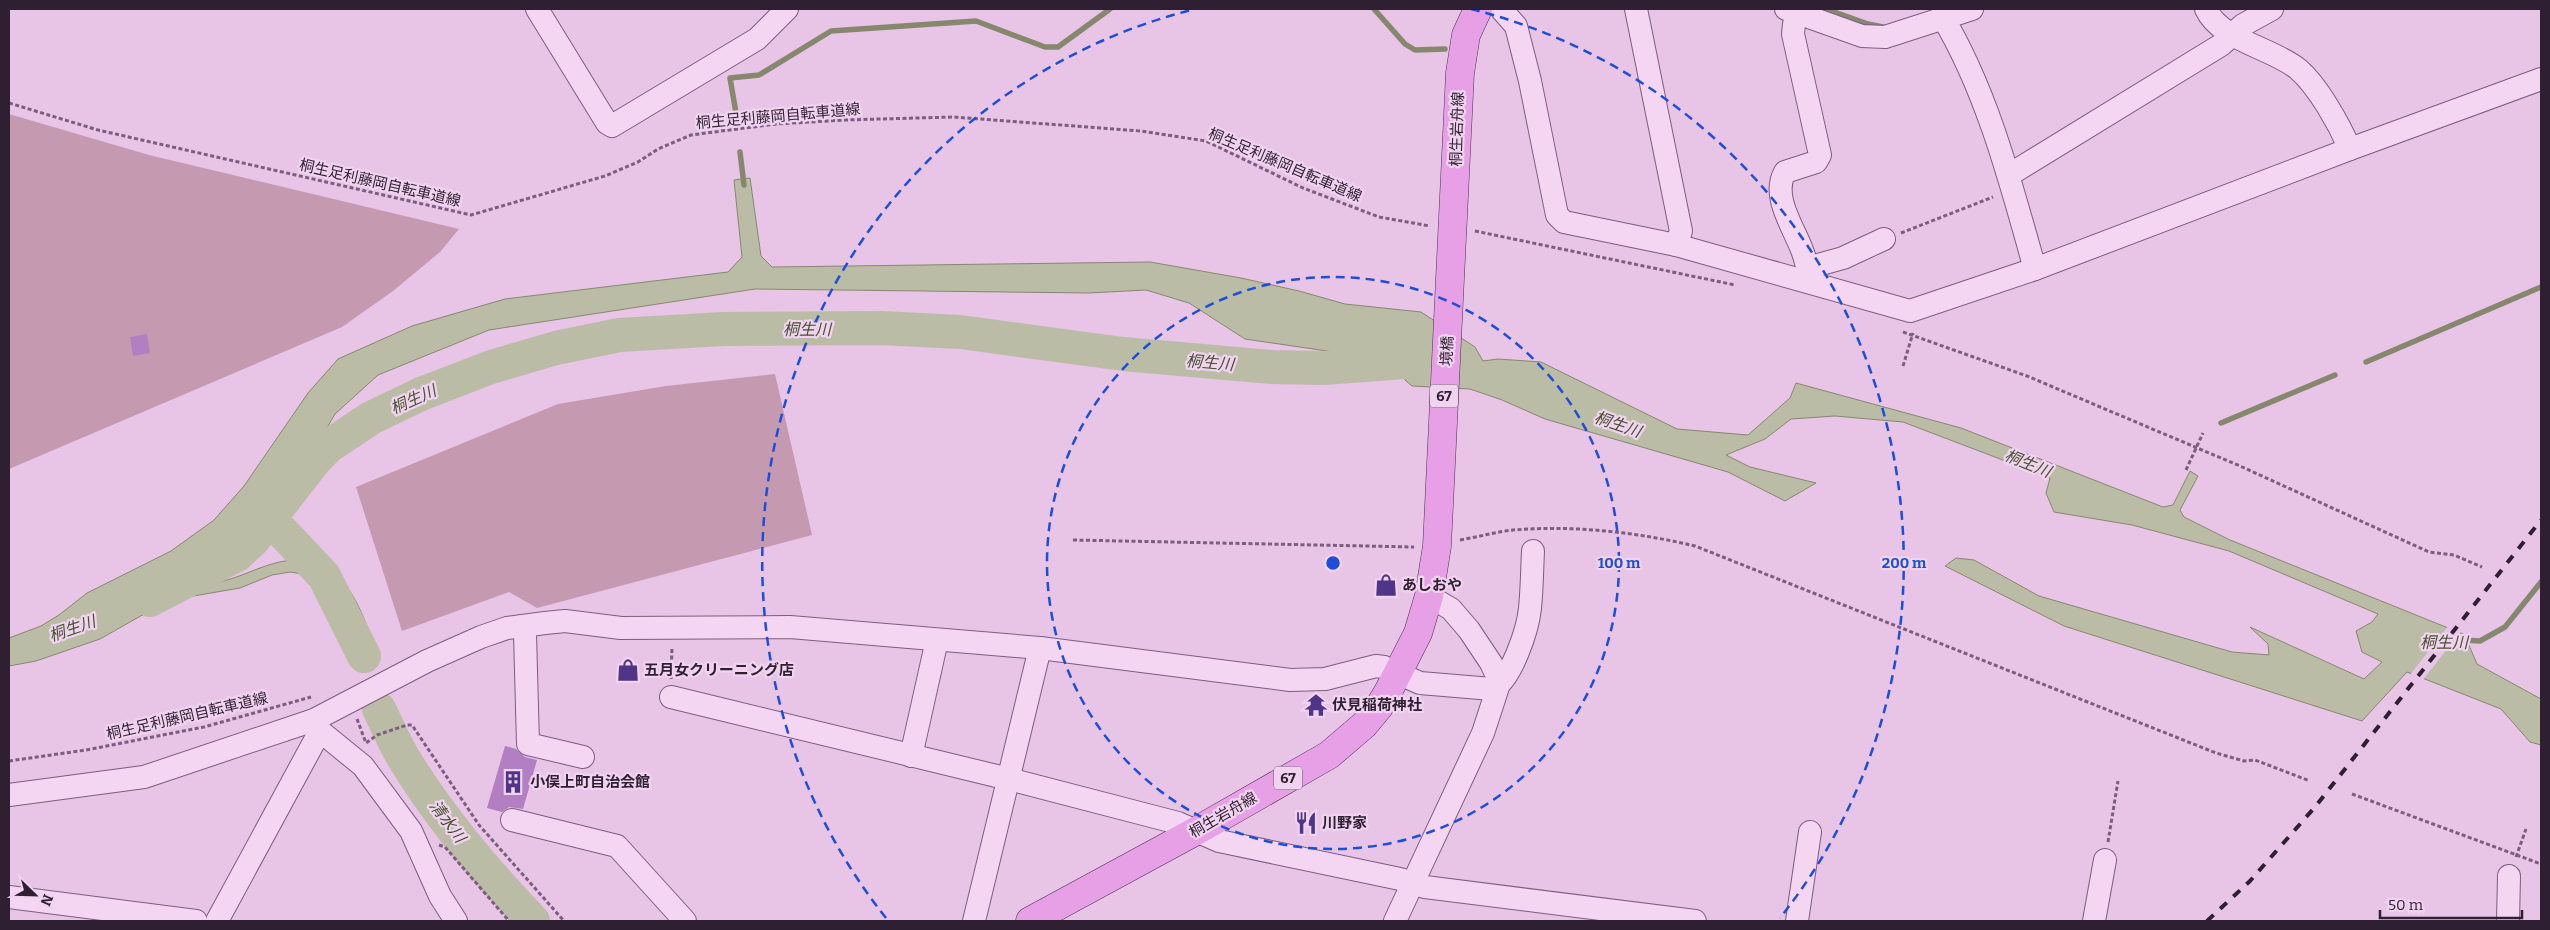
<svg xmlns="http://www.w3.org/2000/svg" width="2550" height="930" font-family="Bitter,'Noto Sans JP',serif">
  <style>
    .green { fill: #c59ab1 }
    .water { fill: #bbbca5; stroke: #86886e }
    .pier { fill: #e8c4e7 }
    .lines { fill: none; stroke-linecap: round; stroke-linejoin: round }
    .stream { stroke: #86886e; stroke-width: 5.5 }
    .river { stroke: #bbbca5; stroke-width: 34 }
    .building { fill: #b17fc2 }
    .minor-casing { stroke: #7b5d80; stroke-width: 24 }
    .major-casing { stroke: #48314f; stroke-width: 29 }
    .path { stroke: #7b5d80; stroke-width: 3; stroke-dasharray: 4 2.5; stroke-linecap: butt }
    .minor { stroke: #f4d6f3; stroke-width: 22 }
    .major { stroke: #e7a0e6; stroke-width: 28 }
    .rail { stroke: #2f1f32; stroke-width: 4; stroke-dasharray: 9 9; stroke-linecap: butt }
    .ring { fill: none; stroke: #1d4ed8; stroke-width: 2.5; stroke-dasharray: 9 6 }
    .labels { text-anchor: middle; stroke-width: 4.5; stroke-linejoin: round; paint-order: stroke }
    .shield { fill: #f0d3ef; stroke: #69556b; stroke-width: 1 }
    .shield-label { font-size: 14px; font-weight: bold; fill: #2f1f32 }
    .street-label { font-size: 15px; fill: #2f1f32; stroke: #f0d3ef }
    .poi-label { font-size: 15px; font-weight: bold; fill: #2f1f32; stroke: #f0d3ef; text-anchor: start }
    .water-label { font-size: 16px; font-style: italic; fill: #485030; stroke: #f0d3ef }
    .centre { fill: #1d4ed8; stroke: #f0d3ef; stroke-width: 2.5 }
    .ring-label { font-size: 15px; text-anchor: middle; font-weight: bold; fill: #1d4ed8; stroke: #f0d3ef; stroke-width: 4.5; stroke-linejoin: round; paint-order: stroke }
  </style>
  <rect width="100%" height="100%" fill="#e8c4e7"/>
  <!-- green -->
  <g class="green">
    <polygon points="9,114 149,155 459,229 440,252 393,291 342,327 9,469"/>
    <polygon points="775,374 812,535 537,608 509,592 402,631 356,487 558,404 666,386"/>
  </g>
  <!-- water -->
  <path class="water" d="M750 178 761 256 772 267 1150 262 1241 278 1299 291 1345 304 1421 312 1475 347 1483 361 1498 359 1541 362 1677 429 1748 435 1790 398 1796 383 1961 428 2163 507 2173 505 2190 471 2198 476 2180 510 2184 517 2230 540 2468 636V643L2477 664 2541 699V745L2530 742 2501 709 2407 672 2362 721 2064 626 1945 566 1956 558 1974 560 2039 596 2232 652 2269 655 2268 644 2250 627 2364 679 2382 662 2362 652 2356 631 2372 622 2378 614 2229 551 2132 525 2054 512 2046 493 2050 478 1903 422 1835 416 1791 419 1765 439 1726 455 1750 467 1816 483 1785 501 1728 472 1545 419 1502 400 1470 389 1412 386 1405 380 1403 366 1368 357 1245 339 1189 303 1146 290 1089 293 755 289 489 330 378 375 335 414 309 459 283 496 241 537 183 577C215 589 230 579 260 568 336 539 355 593 377 652L353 659 336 608 322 582 310 575 290 572 272 575 240 588 182 598 153 609 100 639 36 661 9 666V638L41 626 59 615 87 593 171 551 214 520 244 486 308 393 338 359 412 326 505 299 728 272 742 257 734 180Z"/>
  <!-- pier -->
  <polygon class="pier" points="2449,625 2462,630 2422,681 2409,676"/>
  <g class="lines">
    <!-- stream -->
    <g class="stream">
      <polyline points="1374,9 1405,44 1415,50 1445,49"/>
      <polyline points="1826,9 1868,24 1883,27"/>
      <polyline points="736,113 730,78 759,75 831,31 976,21 1045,47 1058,47 1110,9"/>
      <polyline points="740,152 744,185"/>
      <polyline points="2366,362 2541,287"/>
      <polyline points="2221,423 2335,375"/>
      <polyline points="2462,640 2480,641 2505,627 2541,582"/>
    </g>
    <!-- river -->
    <g class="river">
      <polyline points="270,519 324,576 364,656"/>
      <polyline points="150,600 237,555 253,540 315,460 329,446 371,418 421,394 491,367 556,348 619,335 723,329 881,328 960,332 1123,354 1272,367 1324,368 1432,360"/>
      <path d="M379 709C387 725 394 742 403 757 439 817 485 871 533 921"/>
    </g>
  </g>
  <!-- building -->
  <g class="building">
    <polygon points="147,334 150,353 133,356 130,337"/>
    <polygon points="505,746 516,749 525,757 537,760 523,809 509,807 502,812 487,808"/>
  </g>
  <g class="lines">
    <defs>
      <g id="minor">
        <polyline points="537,9 607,123 612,126 757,39 787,9"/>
        <polyline points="1501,9 1516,26 1530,81 1557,215 1564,222 1676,245 1910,311 2035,269 2350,149 2541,79"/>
        <polyline points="1636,9 1681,231 1676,245"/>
        <polyline points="1786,9 1862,36 1885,37 1972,9"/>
        <path d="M2206 9C2220 40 2272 48 2298 69 2318 86 2339 124 2350 149"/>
        <path d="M1798 14 1794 24 1793 34 1820 155 1816 162 1785 172C1771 196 1794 228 1802 250 1806 260 1808 271 1809 281"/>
        <path d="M1942 16C1988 93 2011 184 2035 269"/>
        <polyline points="2009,175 2221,45 2243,25 2272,9"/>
        <polyline points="1807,268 1843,258 1884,239"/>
        <polyline points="522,626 525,634 528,744 583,757"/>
        <polyline points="671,697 1009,779 1178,823 1219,841 1400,879 1425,887 1695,921"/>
        <polyline points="314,720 320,731 363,766 411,831 440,896 456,921"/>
        <polyline points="911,756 937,640"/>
        <path d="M9 795 144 777 314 720 427 661 481 637 507 628 545 623 565 621 621 628 790 627 1040 648 1290 680 1325 679 1376 666 1384 667 1420 683 1492 689C1511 681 1528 629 1530 608 1532 589 1532 570 1533 551"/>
        <polyline points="512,820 617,846 685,921"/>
        <polyline points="9,897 196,921"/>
        <polyline points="217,921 320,731"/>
        <polyline points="974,921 1040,648"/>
        <polyline points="1395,921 1483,733 1498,687 1498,678 1491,663 1469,630 1451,609 1429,596"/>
        <polyline points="1797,921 1810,832"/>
        <polyline points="2094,921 2105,860"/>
        <polyline points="2508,921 2509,876"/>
      </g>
      <polyline id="major" points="1030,921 1196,831 1329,755 1364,725 1379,707 1388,692 1418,633 1429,596 1437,546 1460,73 1466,35 1478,9"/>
    </defs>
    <!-- minor casing -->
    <use href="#minor" class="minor-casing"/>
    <!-- major casing -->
    <use href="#major" class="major-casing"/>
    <!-- path -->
    <g class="path">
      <polyline points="9,103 98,130 471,215 605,176 638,162 658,149 691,135 776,124 844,120 953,117 1141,131 1206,141 1303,188 1379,217 1430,226"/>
      <polyline points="1475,231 1735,285"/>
      <polyline points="1901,233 1993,197"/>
      <polyline points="1903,332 2027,376 2240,466 2429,552 2454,555 2482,567"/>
      <polyline points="1903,366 1913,333"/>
      <polyline points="2186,470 2203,433"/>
      <polyline points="1073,540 1414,547"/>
      <path d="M1460 540C1478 537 1495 532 1513 530 1573 525 1636 532 1695 546L2216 753 2244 761 2255 760 2310 781"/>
      <polyline points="671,679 672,647"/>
      <polyline points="357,719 366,743 377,735 407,725 412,725 479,825 564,921"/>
      <polyline points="9,761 86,750 204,727 311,697"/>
      <polyline points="2352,794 2541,864"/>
      <polyline points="2108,842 2118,781"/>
      <polyline points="439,845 445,847 509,921"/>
      <polyline points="2516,857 2526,829"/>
    </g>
    <!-- minor -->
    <use href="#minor" class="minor"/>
    <!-- major -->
    <use href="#major" class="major"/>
    <!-- rail -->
    <polyline class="rail" points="2207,921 2250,881 2315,807 2541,520"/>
  </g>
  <!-- distance rings -->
  <g class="ring">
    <circle cx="1333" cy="563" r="286"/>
    <path d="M886 918A571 571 0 0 1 1195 9M1471 9A571 571 0 0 1 1780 918"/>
  </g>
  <!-- icons -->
  <defs>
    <symbol id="shop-bare" viewBox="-9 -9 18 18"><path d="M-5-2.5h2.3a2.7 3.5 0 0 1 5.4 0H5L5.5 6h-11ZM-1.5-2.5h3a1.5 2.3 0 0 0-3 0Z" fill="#4f3488" stroke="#f0d3ef" stroke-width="2.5" paint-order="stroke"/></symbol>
    <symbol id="temple-bare" viewBox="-9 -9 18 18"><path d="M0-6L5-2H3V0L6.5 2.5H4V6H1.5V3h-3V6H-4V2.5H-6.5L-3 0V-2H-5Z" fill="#4f3488" stroke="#f0d3ef" stroke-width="2.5" paint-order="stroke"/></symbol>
    <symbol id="building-bare" viewBox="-9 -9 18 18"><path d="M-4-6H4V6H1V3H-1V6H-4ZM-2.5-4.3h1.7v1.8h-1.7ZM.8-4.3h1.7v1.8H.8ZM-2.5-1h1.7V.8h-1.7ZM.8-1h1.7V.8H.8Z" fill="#4f3488" stroke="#f0d3ef" stroke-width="2.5" paint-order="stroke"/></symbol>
    <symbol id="restaurant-bare" viewBox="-9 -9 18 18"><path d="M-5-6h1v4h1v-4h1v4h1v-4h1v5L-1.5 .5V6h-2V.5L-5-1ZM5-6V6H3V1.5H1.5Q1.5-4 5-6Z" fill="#4f3488" stroke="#f0d3ef" stroke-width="2.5" paint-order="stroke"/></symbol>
  </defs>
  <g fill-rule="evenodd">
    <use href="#shop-bare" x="1370" y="569" width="32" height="32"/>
    <use href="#shop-bare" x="612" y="654" width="32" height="32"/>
    <use href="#temple-bare" x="1300" y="689" width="32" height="32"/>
    <use href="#building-bare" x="497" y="766" width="32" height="32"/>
    <use href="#restaurant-bare" x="1290" y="807" width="32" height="32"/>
  </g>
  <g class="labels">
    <!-- shield labels -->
    <g class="shield">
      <rect x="1430" y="384.5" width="28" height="23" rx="4"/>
      <rect x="1274" y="766.5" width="28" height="23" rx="4"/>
    </g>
    <g class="shield-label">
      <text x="1444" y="401">67</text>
      <text x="1288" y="783">67</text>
    </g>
    <!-- street labels -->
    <g class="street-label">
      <text transform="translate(778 116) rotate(-5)" y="5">桐生足利藤岡自転車道線</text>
      <text transform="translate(1457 129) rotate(-88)" y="5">桐生岩舟線</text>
      <text transform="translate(1285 165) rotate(23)" y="5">桐生足利藤岡自転車道線</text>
      <text transform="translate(380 183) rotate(13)" y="5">桐生足利藤岡自転車道線</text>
      <text transform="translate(1447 351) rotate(-87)" y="5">境橋</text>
      <text transform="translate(187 716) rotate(-13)" y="5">桐生足利藤岡自転車道線</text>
      <text transform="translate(1223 815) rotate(-30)" y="5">桐生岩舟線</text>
    </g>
    <!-- poi labels -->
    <g class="poi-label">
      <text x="1402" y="590">あしおや</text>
      <text x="644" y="675">五月女クリーニング店</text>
      <text x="1332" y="710">伏見稲荷神社</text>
      <text x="530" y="787">小俣上町自治会館</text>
      <text x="1322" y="828">川野家</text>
    </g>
    <!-- water labels -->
    <g class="water-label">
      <text x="807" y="335">桐生川</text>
      <text transform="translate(1210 362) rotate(5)" y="6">桐生川</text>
      <text transform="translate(413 399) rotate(-24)" y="6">桐生川</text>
      <text transform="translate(1618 424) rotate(19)" y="6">桐生川</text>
      <text transform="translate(2028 463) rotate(22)" y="6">桐生川</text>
      <text transform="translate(72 628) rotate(-19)" y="6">桐生川</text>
      <text x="2444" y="648">桐生川</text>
      <text transform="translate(448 821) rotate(53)" y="6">清水川</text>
    </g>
  </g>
  <circle cx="1333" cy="563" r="8" class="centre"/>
  <g class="ring-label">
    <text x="1619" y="568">100 m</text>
    <text x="1904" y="568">200 m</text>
  </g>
  <!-- border -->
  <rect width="2550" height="930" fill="none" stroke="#2f1f32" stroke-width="20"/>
  <!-- north arrow -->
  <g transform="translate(35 895) rotate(113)" stroke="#f0d3ef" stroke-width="4" paint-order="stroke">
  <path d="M0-4L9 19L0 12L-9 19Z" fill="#2f1f32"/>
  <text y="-8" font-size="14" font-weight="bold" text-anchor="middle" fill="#2f1f32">N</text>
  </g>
  <!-- scale -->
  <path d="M2380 910v8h142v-8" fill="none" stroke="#2f1f32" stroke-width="2.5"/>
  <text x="2388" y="910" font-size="15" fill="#2f1f32" stroke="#f0d3ef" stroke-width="4" paint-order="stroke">50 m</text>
</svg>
